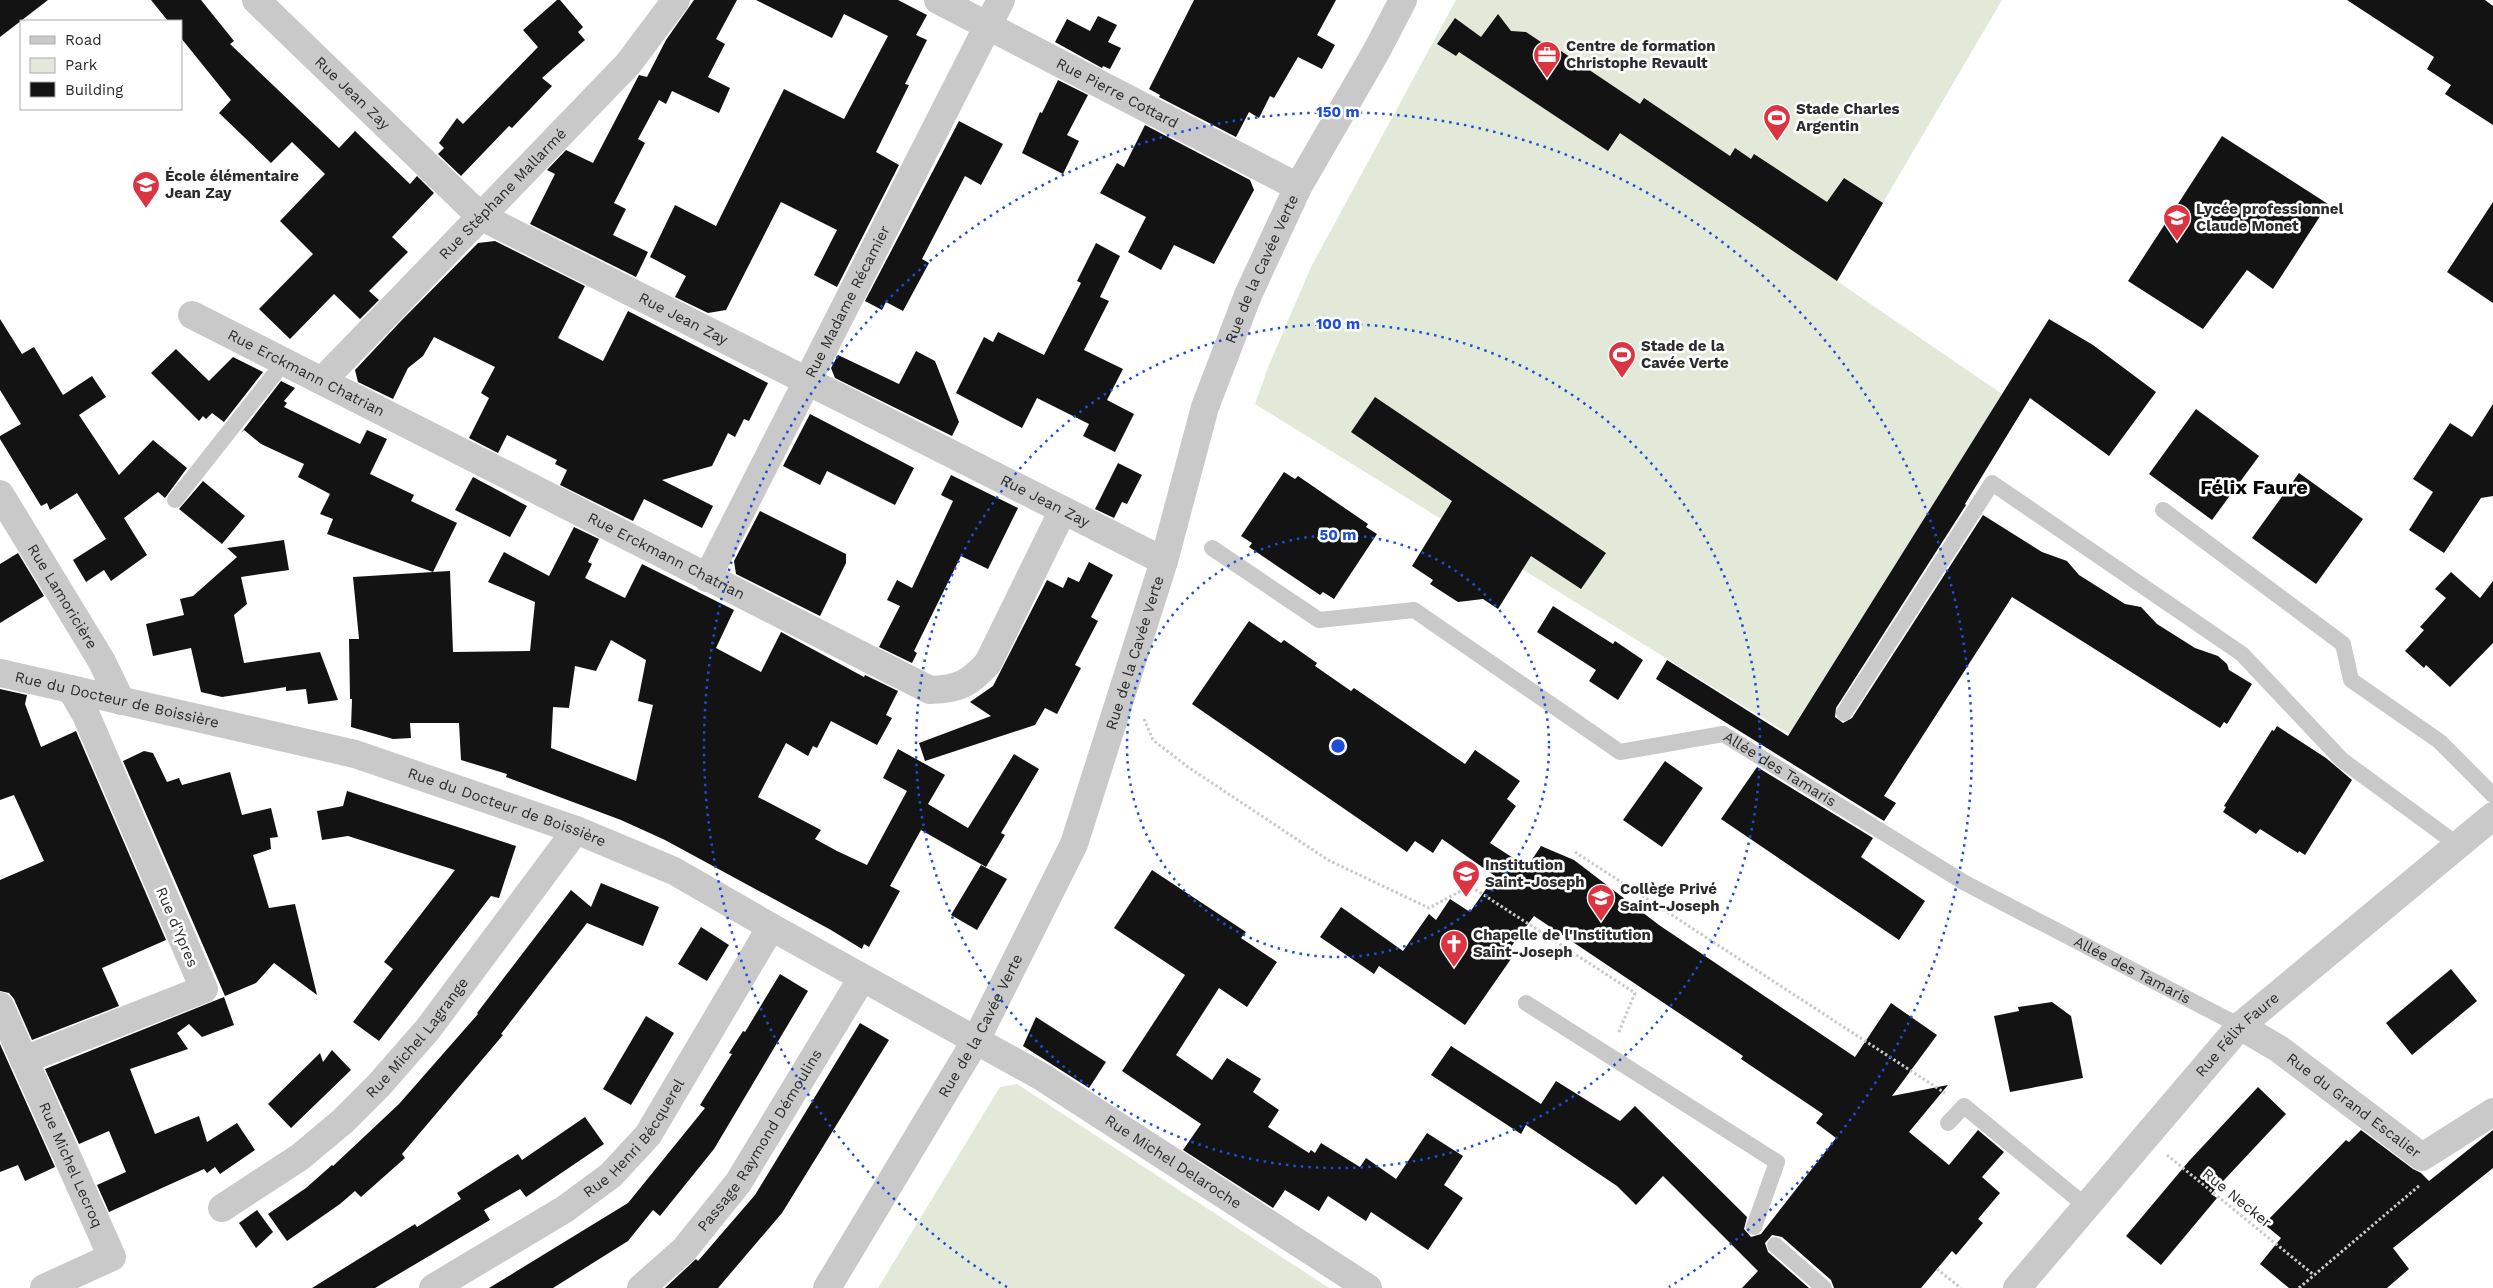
<svg xmlns="http://www.w3.org/2000/svg" width="2493" height="1288" font-family="'Work Sans',sans-serif">
  <style>
    .green { fill: #e2e9d9 }
    .building { fill: #131313; fill-rule: evenodd }
    .lines { fill: none; stroke-linecap: round; stroke-linejoin: round }
    .path { stroke: #c9c9c9; stroke-width: 3; stroke-dasharray: 2.5 2.5; stroke-linecap: butt }
    .service { stroke: #c9c9c9; stroke-width: 16 }
    .minor { stroke: #c9c9c9; stroke-width: 28 }
    .tertiary { stroke: #c9c9c9; stroke-width: 28 }
    .ring { fill: none; stroke: #1d4ed8; stroke-width: 2.5; stroke-dasharray: 2.5 5 }
    .labels { text-anchor: middle; stroke-width: 5; stroke-linejoin: round; paint-order: stroke }
    .poi-label { font-size: 15px; font-weight: bold; fill: #2c2c2c; stroke: #fff; text-anchor: start }
    .street-label { font-size: 15px; fill: #2c2c2c; stroke: #fff }
    .district-label { font-size: 20px; font-weight: bold; fill: #000; stroke: #fff }
    .centre { fill: #1d4ed8; stroke: #fff; stroke-width: 2.5 }
    .ring-label { font-size: 15px; text-anchor: middle; font-weight: bold; fill: #1d4ed8; stroke: #fff; stroke-width: 5; stroke-linejoin: round; paint-order: stroke }
  </style>
  <rect width="100%" height="100%" fill="#fff"/>
  <!-- green -->
  <g class="green">
    <polygon points="1456,0 2002,0 1837,281 2002,394 1789,734 1255,404 1269,365 1311,267"/>
    <polygon points="1017,1084 1329,1288 878,1288 1000,1087"/>
  </g>
  <!-- building -->
  <g class="building">
    <polygon points="0,0 48,0 0,37"/>
    <polygon points="151,0 201,0 234,41 230,44 339,148 355,131 410,184 417,176 434,193 392,237 408,252 369,291 379,300 360,319 334,294 290,339 259,309 313,254 280,221 325,174 292,142 271,163 219,113 231,100 181,38 181,21 168,21"/>
    <polygon points="557,0 560,0 583,27 578,32 585,40 542,78 552,86 512,128 509,126 461,176 438,154 444,148 439,143 457,118 463,124 538,47 523,30"/>
    <polygon points="694,0 737,0 716,39 725,44 708,77 730,88 719,113 672,91 666,104 659,100 638,139 645,143 614,203 626,209 613,235 648,252 636,277 530,224 555,174 547,170 566,150 593,163 639,75 647,77 666,40"/>
    <polygon points="756,0 898,0 927,15 916,35 927,40 905,84 909,85 876,152 899,165 837,287 814,275 837,230 781,202 726,310 708,313 675,297 686,276 650,257 675,205 716,226 784,89 844,119 888,36 844,14 832,38"/>
    <polygon points="1194,0 1336,0 1317,35 1335,45 1322,69 1298,57 1274,98 1270,96 1259,118 1249,112 1236,137 1159,97 1160,95 1149,89"/>
    <polygon points="2347,0 2485,0 2493,6 2493,125 2445,94 2451,85 2427,69 2434,57"/>
    <polygon points="1498,14 1511,31 1526,32 1553,50 1555,47 1640,104 1644,98 1730,156 1735,148 1751,159 1754,154 1827,202 1844,178 1883,203 1837,281 1620,133 1608,151 1459,52 1456,56 1437,44 1455,18 1481,37"/>
    <polygon points="1098,16 1117,25 1108,42 1121,48 1110,69 1103,66 1102,68 1055,42 1067,19 1090,31"/>
    <polygon points="1058,80 1088,95 1067,135 1079,141 1063,174 1022,153 1040,112 1042,113"/>
    <polygon points="959,121 1003,144 981,185 965,176 922,259 929,263 903,311 886,302 882,310 865,301"/>
    <polygon points="1145,125 1250,180 1254,190 1214,264 1174,245 1161,270 1128,252 1146,217 1100,193 1117,163 1124,167"/>
    <polygon points="2222,136 2328,204 2273,289 2247,270 2203,329 2128,281"/>
    <polygon points="2493,202 2493,303 2447,272"/>
    <polygon points="495,241 585,286 558,338 603,361 628,311 768,383 749,421 744,419 735,437 728,433 712,466 662,480 713,506 702,528 644,499 633,521 560,485 567,470 555,464 557,460 507,435 498,453 469,438 489,398 481,393 495,367 434,337 423,356 408,368 393,399 358,382 355,370 401,321 478,243"/>
    <polygon points="1096,243 1120,256 1100,297 1109,301 1084,350 1123,369 1107,400 1134,414 1115,452 1083,436 1089,424 1037,398 1022,428 956,393 984,337 993,342 998,332 1044,355 1081,283 1077,281"/>
    <polygon points="0,319 22,354 34,347 63,395 92,376 106,397 79,415 119,475 153,440 187,468 165,498 158,492 124,518 147,555 111,581 104,570 86,582 73,560 106,539 77,493 50,510 47,503 41,506 0,439 0,436 21,424 0,390"/>
    <polygon points="2049,319 2093,345 2156,392 2109,456 2030,398 1965,504 1966,505 1836,708 1835,717 1843,723 1852,718 1983,515 2042,552 2067,561 2079,575 2125,604 2141,607 2157,624 2195,648 2218,656 2227,664 2229,670 2252,684 2227,724 2224,722 2220,728 2012,597 1884,796 1896,803 1884,821 1656,679 1667,660 1788,736"/>
    <polygon points="176,349 209,381 233,357 263,372 224,422 212,413 206,419 203,416 199,421 151,373"/>
    <polygon points="916,351 935,361 959,422 952,436 835,378 831,368 838,355 899,384"/>
    <path d="M281 381 295 388 284 401 287 403 284 407 360 444 367 430 387 439 370 474 414 495 411 501 457 523 433 572 450 571 453 652 530 651 535 602 488 582 504 552 549 576 574 527 599 539 588 562 592 564 585 578 625 598 642 564 734 610 716 648 761 672 781 632 864 677 865 675 898 691 886 715 892 718 877 745 831 721 817 748 813 746 808 756 786 743 758 797 821 830 815 839 837 851 867 865 907 791 883 778 898 749 945 775 928 804 968 828 1014 754 1039 769 1001 833 1005 835 986 867 921 830 890 886 900 891 869 947 864 944 862 949 831 930 665 840 621 820 506 777 507 774 461 760 459 723H410L411 738 393 739 351 727 352 699H350L349 639H359L353 577 433 572 327 534 333 519 320 514 330 494 298 477 304 464 261 444 244 430 241 433ZM611 640 646 660 638 701 653 705 636 781 551 748 553 707 569 708 575 666 596 671Z"/>
    <polygon points="1375,397 1606,553 1581,589 1531,556 1498,609 1483,599 1458,602 1430,584 1433,580 1412,566 1452,501 1351,432"/>
    <polygon points="2493,404 2493,496 2481,498 2444,553 2409,530 2433,492 2413,479 2450,423 2472,437"/>
    <polygon points="2196,409 2259,456 2212,520 2149,474"/>
    <polygon points="810,414 914,468 895,505 827,471 820,485 783,466"/>
    <polygon points="1118,463 1142,475 1127,504 1122,502 1114,518 1095,509"/>
    <polygon points="1284,472 1295,479 1298,476 1368,524 1366,527 1377,534 1334,599 1323,592 1320,595 1249,547 1252,543 1241,536"/>
    <polygon points="2299,473 2363,519 2316,584 2252,538"/>
    <polygon points="951,475 1018,508 988,569 961,556 914,651 917,653 912,663 879,647 900,606 887,600 897,580 912,588 953,501 941,495"/>
    <polygon points="473,477 527,506 510,537 455,510"/>
    <polygon points="203,481 245,516 222,544 179,509"/>
    <polygon points="760,511 846,554 846,563 820,616 736,574 734,561"/>
    <polygon points="284,540 289,570 241,577 247,604 234,615 244,663 320,652 338,700 308,704 306,689 286,691 286,687 222,697 201,692 191,648 153,656 146,624 184,615 180,599 193,596 237,557 227,548"/>
    <polygon points="18,553 44,596 0,623 0,564"/>
    <polygon points="1089,562 1113,575 1091,617 1098,621 1075,665 1081,668 1057,714 1045,708 1035,725 925,761 919,743 991,716 970,702 993,686 1047,580 1063,588 1068,577 1079,582"/>
    <polygon points="2451,572 2480,598 2493,581 2493,643 2450,687 2426,665 2424,668 2405,651 2424,630 2420,627 2446,598 2435,589"/>
    <polygon points="1553,606 1613,644 1615,641 1643,660 1618,700 1589,681 1596,670 1537,632"/>
    <polygon points="1249,621 1281,643 1284,640 1317,663 1315,666 1351,691 1354,688 1465,764 1475,750 1520,781 1507,799 1516,806 1490,843 1527,867 1541,846 1574,860 1659,925 1855,1057 1891,1003 1937,1035 1892,1096 1948,1085 1909,1132 1949,1165 1978,1130 2004,1152 1982,1177 2000,1193 1978,1219 1983,1223 1956,1255 1952,1251 1921,1288 1834,1288 1831,1280 1782,1237 1772,1235 1765,1243 1768,1252 1809,1288 1742,1288 1758,1271 1663,1176 1636,1205 1617,1186 1526,1125 1521,1134 1431,1075 1451,1046 1541,1104 1556,1081 1620,1121 1635,1106 1747,1217 1744,1229 1751,1237 1761,1234 1836,1138 1816,1123 1823,1114 1741,1059 1743,1056 1534,916 1507,952 1513,956 1465,1025 1379,966 1374,974 1320,937 1341,907 1403,951 1429,914 1436,920 1450,899 1470,912 1495,876 1442,839 1433,853 1415,841 1407,852 1192,704"/>
    <polygon points="0,689 27,695 25,704 41,747 76,731 166,940 102,968 119,1006 32,1040 14,999 9,993 0,991 0,880 44,861 14,795 0,800"/>
    <polygon points="2277,726 2326,758 2352,780 2305,855 2299,851 2298,853 2260,829 2256,834 2223,812 2226,807 2224,806 2272,730 2274,731"/>
    <polygon points="144,751 153,753 167,782 179,778 182,785 230,772 242,815 271,808 278,837 270,838 271,849 253,855 269,908 295,904 317,995 274,963 256,983 225,996 123,761"/>
    <polygon points="1665,761 1703,788 1662,847 1623,820"/>
    <polygon points="1757,767 1873,838 1861,857 1925,901 1899,940 1721,819"/>
    <polygon points="347,791 516,846 499,898 491,896 379,1041 353,1022 393,969 384,962 455,870 348,836 322,840 317,811 343,806"/>
    <polygon points="981,865 1007,879 977,930 951,915"/>
    <polygon points="1152,870 1246,932 1241,938 1277,962 1247,1007 1219,988 1176,1055 1212,1080 1227,1058 1261,1079 1253,1092 1279,1110 1268,1127 1309,1153 1311,1150 1315,1153 1321,1143 1360,1167 1366,1158 1396,1179 1427,1133 1463,1156 1444,1185 1463,1198 1428,1250 1371,1212 1366,1221 1328,1196 1319,1211 1285,1190 1273,1208 1183,1150 1201,1124 1122,1071 1185,975 1114,928"/>
    <polygon points="601,883 659,907 643,946 587,923 501,1034 503,1035 402,1154 405,1158 361,1197 355,1191 340,1204 287,1241 268,1214 306,1188 332,1165 333,1166 399,1104 478,1014 477,1013 571,890 591,907"/>
    <polygon points="701,927 729,945 707,981 678,964"/>
    <polygon points="2451,969 2477,1001 2412,1055 2386,1023"/>
    <polygon points="780,974 808,991 714,1149 660,1216 653,1210 628,1241 553,1288 489,1288 628,1203 705,1108 700,1105 732,1054 729,1053 743,1031 745,1032"/>
    <polygon points="224,997 234,1025 202,1037 189,1024 177,1033 188,1049 130,1069 155,1134 199,1116 207,1142 237,1123 255,1150 220,1174 215,1167 207,1173 204,1169 109,1212 97,1185 126,1172 109,1131 79,1144 45,1069"/>
    <polygon points="2052,1002 2071,1016 2083,1078 2010,1092 1994,1016 2019,1011 2018,1007"/>
    <polygon points="646,1016 674,1033 631,1105 603,1089"/>
    <polygon points="1036,1017 1106,1062 1089,1088 1023,1046"/>
    <polygon points="860,1023 889,1040 782,1213 718,1288 665,1288 696,1259 698,1261 755,1195"/>
    <polygon points="0,1044 55,1167 25,1181 18,1165 0,1172"/>
    <polygon points="332,1050 351,1070 291,1128 268,1104 320,1053 323,1062"/>
    <polygon points="2258,1087 2286,1114 2211,1194 2217,1198 2161,1265 2126,1236 2189,1161"/>
    <polygon points="585,1117 604,1144 526,1197 520,1189 484,1210 490,1220 375,1288 312,1288 415,1224 417,1227 461,1199 457,1193 518,1154 522,1160"/>
    <polygon points="2361,1130 2413,1169 2421,1173 2429,1181 2493,1130 2493,1168 2393,1248 2409,1269 2387,1288 2289,1288 2260,1264 2281,1238 2264,1224 2346,1140 2349,1142"/>
    <polygon points="257,1210 273,1232 256,1248 239,1223"/>
  </g>
  <g class="lines">
    <!-- path -->
    <g class="path">
      <polyline points="1144,719 1153,740 1188,767 1328,860 1429,908 1470,886 1635,993 1618,1034"/>
      <polyline points="1575,852 1945,1093"/>
      <polyline points="2167,1155 2314,1275"/>
      <polyline points="1937,1269 1961,1288"/>
      <polyline points="2299,1288 2420,1185"/>
    </g>
    <!-- service -->
    <g class="service">
      <polyline points="175,500 284,362"/>
      <polyline points="2163,510 2343,644 2351,680 2439,741 2493,795"/>
      <path id="s1" d="M1212 548 1319 620 1414 610 1620 752 1723 734 1965 883 2240 1026"/>
      <polyline points="1844,713 1992,483 2242,654 2342,760 2458,845"/>
      <polyline points="1526,1003 1777,1162 1754,1227"/>
      <polyline points="1948,1123 1964,1106 2086,1206"/>
      <polyline points="1775,1245 1824,1288"/>
    </g>
    <!-- minor -->
    <g class="minor">
      <path id="s2" d="M256 0 480 216 1164 561"/>
      <path id="s3" d="M938 0 1298 187"/>
      <path id="s4" d="M192 315 930 690C959 689 969 684 988 663L1063 510"/>
      <path id="s5" d="M322 381 628 64 676 0"/>
      <path id="s6" d="M0 494 101 660 121 701"/>
      <path id="s7" d="M707 578 1001 0"/>
      <path id="s8" d="M0 673 355 754 576 830 674 871 771 927 1042 1077 1368 1288"/>
      <path id="s9" d="M0 1006 112 1257 44 1288"/>
      <path id="s10" d="M2240 1026 2279 1049 2422 1157 2493 1112"/>
      <polyline points="24,1060 204,989 86,715 71,689"/>
      <path id="s11" d="M222 1208 300 1157 343 1121 379 1085 428 1029 576 830"/>
      <path id="s12" d="M433 1288 565 1209 611 1175 648 1135 771 927"/>
      <path id="s13" d="M641 1288 684 1250 738 1183 862 978"/>
      <path id="s14" d="M2017 1288 2240 1026 2493 816"/>
    </g>
    <!-- tertiary -->
    <path class="tertiary" id="s15" d="M827 1288 976 1040 1074 844 1164 561 1205 407 1248 295 1298 187 1376 52 1403 0"/>
  </g>
  <!-- distance rings -->
  <g class="ring">
    <circle cx="1338" cy="746" r="211"/>
    <circle cx="1338" cy="746" r="422"/>
    <path d="M1007 1287A634 634 0 1 1 1669 1287"/>
  </g>
  <!-- icons -->
  <defs>
    <symbol id="office-pin" viewBox="-11 -11 22 30"><path d="M0 17L-7.5 6A9.5 9.5 0 1 1 7.5 6Z" fill="#dc3441" stroke="#fff"/><path d="M-6-3h4V-5.5h4V-3h4V5H-6ZM-1-4.5V-3h2v-1.5ZM-6 0V1H6V0Z" fill="#fff"/></symbol>
    <symbol id="stadium-pin" viewBox="-11 -11 22 30"><path d="M0 17L-7.5 6A9.5 9.5 0 1 1 7.5 6Z" fill="#dc3441" stroke="#fff"/><path d="M0-5a6.5 5 0 1 0 0 10a6.5 5 0 1 0 0-10ZM-3.5-1.8h7v3.6h-7Z" fill="#fff"/></symbol>
    <symbol id="school-pin" viewBox="-11 -11 22 30"><path d="M0 17L-7.5 6A9.5 9.5 0 1 1 7.5 6Z" fill="#dc3441" stroke="#fff"/><path d="M0-5L7-2L0 1L-7-2ZM-4 1L0 2.5L4 1V4Q0 6-4 4Z" fill="#fff"/></symbol>
    <symbol id="church-pin" viewBox="-11 -11 22 30"><path d="M0 17L-7.5 6A9.5 9.5 0 1 1 7.5 6Z" fill="#dc3441" stroke="#fff"/><path d="M-1.2-6h2.4v3.5h3.3v2.4h-3.3V6h-2.4V-.1h-3.3v-2.4h3.3Z" fill="#fff"/></symbol>
  </defs>
  <g fill-rule="evenodd">
    <use href="#office-pin" x="1531" y="39" width="32" height="43"/>
    <use href="#stadium-pin" x="1761" y="102" width="32" height="43"/>
    <use href="#school-pin" x="130" y="169" width="32" height="43"/>
    <use href="#school-pin" x="2161" y="202" width="32" height="43"/>
    <use href="#stadium-pin" x="1606" y="339" width="32" height="43"/>
    <use href="#school-pin" x="1450" y="858" width="32" height="43"/>
    <use href="#school-pin" x="1585" y="882" width="32" height="43"/>
    <use href="#church-pin" x="1438" y="928" width="32" height="43"/>
  </g>
  <g class="labels">
    <!-- poi labels -->
    <g class="poi-label">
      <text x="1566" y="51">Centre de formation<tspan x="1566" dy="17">Christophe Revault</tspan></text>
      <text x="1796" y="114">Stade Charles<tspan x="1796" dy="17">Argentin</tspan></text>
      <text x="165" y="181">École élémentaire<tspan x="165" dy="17">Jean Zay</tspan></text>
      <text x="2196" y="214">Lycée professionnel<tspan x="2196" dy="17">Claude Monet</tspan></text>
      <text x="1641" y="351">Stade de la<tspan x="1641" dy="17">Cavée Verte</tspan></text>
      <text x="1485" y="870">Institution<tspan x="1485" dy="17">Saint-Joseph</tspan></text>
      <text x="1620" y="894">Collège Privé<tspan x="1620" dy="17">Saint-Joseph</tspan></text>
      <text x="1473" y="940">Chapelle de l'Institution<tspan x="1473" dy="17">Saint-Joseph</tspan></text>
    </g>
    <!-- street labels -->
    <g class="street-label">
      <text dy="5" stroke="none"><textPath href="#s2" startOffset="134">Rue Jean Zay</textPath></text>
      <text dy="5" stroke="none"><textPath href="#s3" startOffset="202">Rue Pierre Cottard</textPath></text>
      <text dy="5" stroke="none"><textPath href="#s5" startOffset="260">Rue Stéphane Mallarmé</textPath></text>
      <text dy="5" stroke="none"><textPath href="#s15" startOffset="1114">Rue de la Cavée Verte</textPath></text>
      <text dy="5" stroke="none"><textPath href="#s7" startOffset="310">Rue Madame Récamier</textPath></text>
      <text dy="5" stroke="none"><textPath href="#s2" startOffset="539">Rue Jean Zay</textPath></text>
      <text dy="5" stroke="none"><textPath href="#s4" startOffset="128">Rue Erckmann Chatrian</textPath></text>
      <text dy="5" stroke="none"><textPath href="#s2" startOffset="944">Rue Jean Zay</textPath></text>
      <text dy="5" stroke="none"><textPath href="#s4" startOffset="532">Rue Erckmann Chatrian</textPath></text>
      <text dy="5" stroke="none"><textPath href="#s6" startOffset="120">Rue Lamoricière</textPath></text>
      <text dy="5" stroke="none"><textPath href="#s15" startOffset="709">Rue de la Cavée Verte</textPath></text>
      <text dy="5" stroke="none"><textPath href="#s8" startOffset="120">Rue du Docteur de Boissière</textPath></text>
      <text dy="5" stroke="none"><textPath href="#s1" startOffset="646">Allée des Tamaris</textPath></text>
      <text dy="5" stroke="none"><textPath href="#s8" startOffset="525">Rue du Docteur de Boissière</textPath></text>
      <text transform="translate(177 927) rotate(67)" y="5">Rue d'Ypres</text>
      <text dy="5" stroke="none"><textPath href="#s1" startOffset="1052">Allée des Tamaris</textPath></text>
      <text dy="5" stroke="none"><textPath href="#s15" startOffset="304">Rue de la Cavée Verte</textPath></text>
      <text dy="5" stroke="none"><textPath href="#s14" startOffset="336">Rue Félix Faure</textPath></text>
      <text dy="5" stroke="none"><textPath href="#s11" startOffset="261">Rue Michel Lagrange</textPath></text>
      <text dy="5" stroke="none"><textPath href="#s10" startOffset="139">Rue du Grand Escalier</textPath></text>
      <text dy="5" stroke="none"><textPath href="#s12" startOffset="254">Rue Henri Bécquerel</textPath></text>
      <text dy="5" stroke="none"><textPath href="#s13" startOffset="191">Passage Raymond Démoulins</textPath></text>
      <text dy="5" stroke="none"><textPath href="#s8" startOffset="1282">Rue Michel Delaroche</textPath></text>
      <text dy="5" stroke="none"><textPath href="#s9" startOffset="174">Rue Michel Lecroq</textPath></text>
      <text transform="translate(2237 1198) rotate(39)" y="5">Rue Necker</text>
    </g>
    <!-- district labels -->
    <g class="district-label">
      <text x="2254" y="494">Félix Faure</text>
    </g>
  </g>
  <circle cx="1338" cy="746" r="8" class="centre"/>
  <g class="ring-label">
    <text x="1338" y="117">150 m</text>
    <text x="1338" y="329">100 m</text>
    <text x="1338" y="540">50 m</text>
  </g>
  <!-- legend -->
  <rect x="20" y="20" width="162" height="90" fill="#ffffff" stroke="#ababab"/>
  <rect x="30" y="36" width="25" height="8" fill="#c9c9c9" stroke="#ababab"/>
  <text x="65" y="45" font-size="15" fill="#2c2c2c">Road</text>
  <rect x="30" y="58" width="25" height="15" fill="#e2e9d9" stroke="#ababab"/>
  <text x="65" y="70" font-size="15" fill="#2c2c2c">Park</text>
  <rect x="30" y="82" width="25" height="15" fill="#131313" stroke="#ababab"/>
  <text x="65" y="95" font-size="15" fill="#2c2c2c">Building</text>
</svg>
